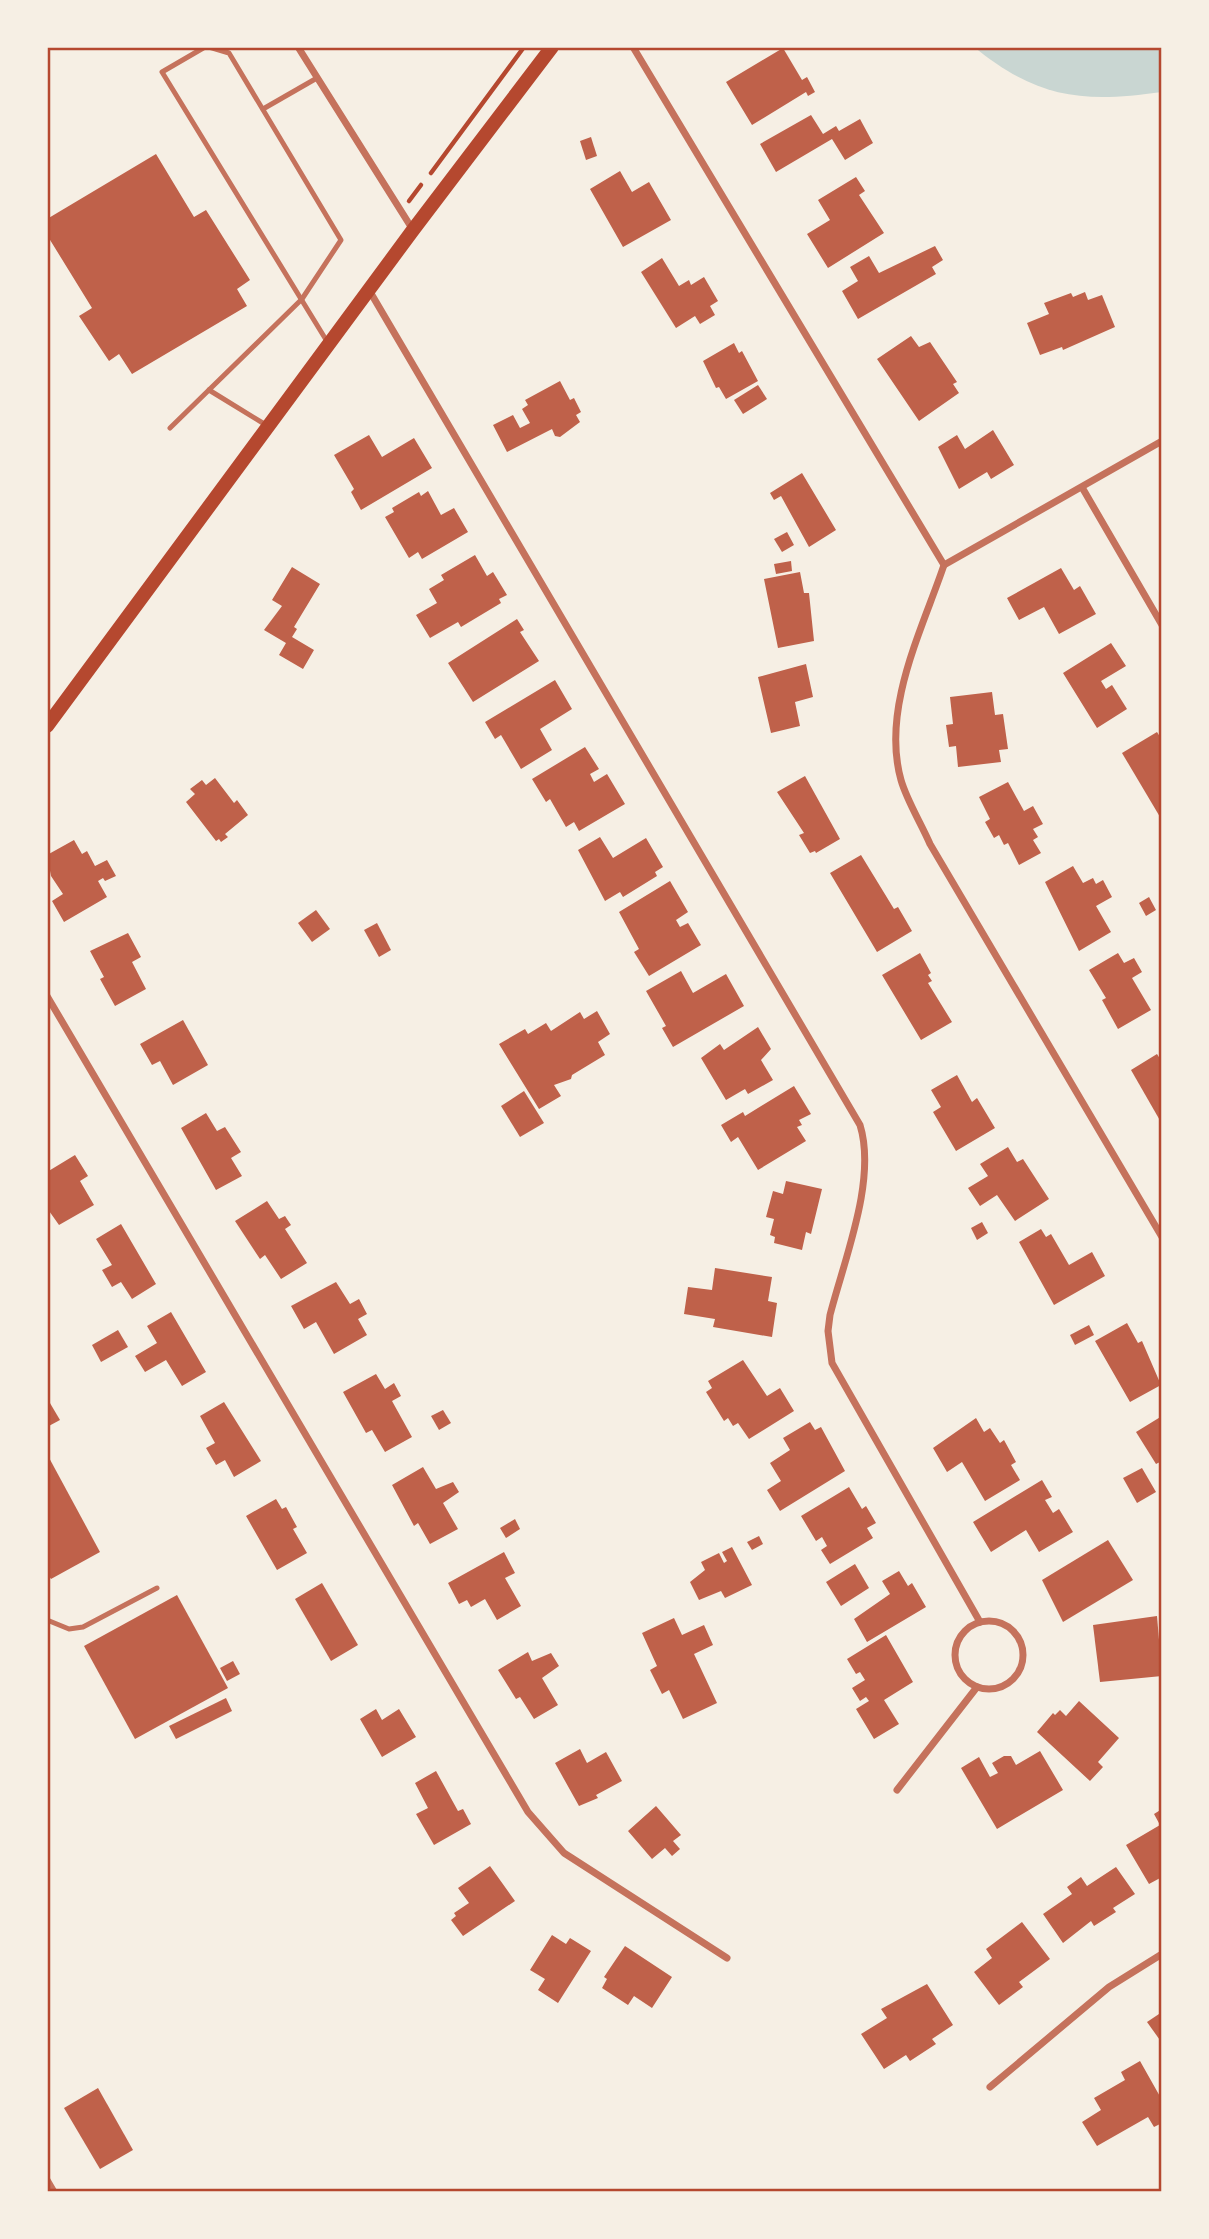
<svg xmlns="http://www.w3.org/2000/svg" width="1209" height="2239" font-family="Mulish,sans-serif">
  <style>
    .water { fill: #c9d6d2 }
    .building { fill: #bf614a }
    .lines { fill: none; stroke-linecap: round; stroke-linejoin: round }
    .path { stroke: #b5482f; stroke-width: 4.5 }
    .service { stroke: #c5725c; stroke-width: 5 }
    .minor { stroke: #c5725c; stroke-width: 7 }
    .secondary { stroke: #b5482f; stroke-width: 14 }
    .neatline { fill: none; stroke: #b5482f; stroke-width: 2.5 }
  </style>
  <rect width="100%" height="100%" fill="#f6efe4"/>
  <!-- water -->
  <path class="water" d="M974 47H1162V92C1083 103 1038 99 974 47Z"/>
  <!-- building -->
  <g class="building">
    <polygon points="783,48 802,80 807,77 815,92 808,96 806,92 752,125 726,82"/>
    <polygon points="811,115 823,134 836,126 839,131 860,119 873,143 845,160 832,139 776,172 760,144"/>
    <polygon points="591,137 597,156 586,160 580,141"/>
    <polygon points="156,154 194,217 206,210 250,280 237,289 247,306 132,374 119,354 109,361 79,316 92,308 47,235 47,219"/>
    <polygon points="620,171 632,192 649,182 671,220 623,247 590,189"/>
    <polygon points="856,177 865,191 859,195 884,233 828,268 807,234 830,220 818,200"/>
    <polygon points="935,246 943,260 932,267 936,274 858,319 842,291 858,281 850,267 869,256 879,273"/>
    <polygon points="662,258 679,286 689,280 691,285 704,277 718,301 710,306 715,315 700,324 695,316 676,328 641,272"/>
    <polygon points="1085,292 1088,300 1102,295 1115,327 1063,350 1062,347 1040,355 1027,323 1049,314 1044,303 1071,293 1073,297"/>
    <polygon points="911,336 919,347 930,342 957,382 953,384 959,393 919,421 877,359"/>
    <polygon points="734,343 739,353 742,351 758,381 726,399 719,387 716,388 703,361"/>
    <polygon points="560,381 570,400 574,398 581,412 576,415 580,422 560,437 555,436 552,429 507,452 493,425 513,415 520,428 530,423 522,409 528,405 525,400"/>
    <polygon points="758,385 767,399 743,414 734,400"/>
    <polygon points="993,430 1014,465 991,479 987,472 959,489 938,447 957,435 965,449"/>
    <polygon points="369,435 382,457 414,438 432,468 361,510 351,492 354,489 334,455"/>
    <polygon points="802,473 836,530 809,547 781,496 774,500 770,493"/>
    <polygon points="428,491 441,515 454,508 468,532 422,559 418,552 409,558 385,517 394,512 392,508 419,492 421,496"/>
    <polygon points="787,532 794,545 782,552 774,539"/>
    <polygon points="475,555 487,576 493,572 507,595 499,599 501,603 461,627 458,622 430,638 416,615 437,603 429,589 444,580 441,575"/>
    <polygon points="791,561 792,571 776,574 774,564"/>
    <polygon points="292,567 320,584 294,627 297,629 292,637 314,650 303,669 279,655 286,643 264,630 282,606 272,600"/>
    <polygon points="1061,568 1074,590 1080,586 1096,614 1059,634 1044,607 1019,620 1007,598"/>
    <polygon points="800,572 804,593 809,593 814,641 778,648 764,579"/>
    <polygon points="517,619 524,630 520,632 539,661 473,702 448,663"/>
    <polygon points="1111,643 1126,666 1101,681 1106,689 1112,685 1127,709 1097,728 1063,673"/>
    <polygon points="806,664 813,697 795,702 800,726 771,733 758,677"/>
    <polygon points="555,680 572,709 540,729 552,750 521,769 501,735 495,739 485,722"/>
    <polygon points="992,692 995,715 1003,714 1008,749 999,750 1001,762 958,767 956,746 949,747 946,725 953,724 950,697"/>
    <polygon points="1157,732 1162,740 1160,817 1122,753"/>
    <polygon points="585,747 599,769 590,774 594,782 607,774 625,804 579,831 574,822 566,827 550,799 546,802 532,779"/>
    <polygon points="805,776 840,839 816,853 815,851 810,853 799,835 804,833 777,792"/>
    <polygon points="215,778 234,803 237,800 248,815 225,834 228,837 221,842 219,839 216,841 186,802 195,794 190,789 202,780 206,785"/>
    <polygon points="1008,782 1024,811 1033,806 1043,824 1033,829 1038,837 1033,840 1041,853 1019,865 1008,843 1004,845 999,835 994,838 985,822 990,819 979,797"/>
    <polygon points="600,837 613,858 646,838 663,867 655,872 657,876 623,897 620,892 605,901 578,850"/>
    <polygon points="74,840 82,854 87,851 95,866 107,860 116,876 105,881 103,878 98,881 107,897 64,922 52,901 63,894 51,876 47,855"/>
    <polygon points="861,855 894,909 898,907 912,931 877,952 830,873"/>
    <polygon points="1073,866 1083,883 1093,878 1096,884 1103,880 1112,897 1096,906 1111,932 1079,951 1045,882"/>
    <polygon points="670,881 688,912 676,920 680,927 688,923 701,945 649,976 634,952 639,949 619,912"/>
    <polygon points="1149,897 1156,910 1146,916 1139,903"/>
    <polygon points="316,910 330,929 312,942 298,923"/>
    <polygon points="377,923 391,950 379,957 364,930"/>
    <polygon points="128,933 141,957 132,962 146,989 115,1006 100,979 104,977 90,951"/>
    <polygon points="920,953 931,973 928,975 932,981 928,983 952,1022 921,1040 882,975"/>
    <polygon points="1118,953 1124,963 1134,958 1142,972 1132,978 1151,1010 1118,1029 1102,1000 1106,998 1089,970"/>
    <polygon points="681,971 693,993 726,974 744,1006 673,1047 662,1028 666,1026 646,991"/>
    <polygon points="597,1011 610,1034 598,1042 605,1055 572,1075 571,1079 554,1085 561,1096 539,1109 499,1044 525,1029 528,1034 546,1023 551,1031 580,1012 584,1019"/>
    <polygon points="183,1020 208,1065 173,1085 160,1061 152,1065 140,1044"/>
    <polygon points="758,1027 771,1049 761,1060 773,1080 748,1094 745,1089 726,1100 701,1058 720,1044 724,1050"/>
    <polygon points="1157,1054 1162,1062 1162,1124 1131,1070"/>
    <polygon points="957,1075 972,1102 977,1098 995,1128 956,1151 933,1112 941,1107 931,1090"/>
    <polygon points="794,1086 811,1114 799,1120 802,1125 797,1127 806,1141 758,1170 738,1137 731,1142 721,1125 743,1112 745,1116"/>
    <polygon points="524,1091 544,1123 520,1137 501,1106"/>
    <polygon points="206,1113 217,1131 225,1127 241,1152 231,1158 242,1176 216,1190 181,1128"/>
    <polygon points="1008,1147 1017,1162 1023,1159 1049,1199 1015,1221 997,1195 980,1206 968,1188 988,1176 980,1164"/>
    <polygon points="75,1155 88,1176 80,1181 94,1205 59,1225 47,1208 47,1172"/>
    <polygon points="786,1181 822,1189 811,1234 806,1232 802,1250 774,1243 775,1237 770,1235 774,1219 766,1217 773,1191 783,1194"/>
    <polygon points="267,1201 279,1219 285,1216 291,1225 285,1229 307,1263 281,1279 265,1255 260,1259 235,1221"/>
    <polygon points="982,1222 988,1233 977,1240 971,1228"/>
    <polygon points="121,1224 156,1284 132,1299 121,1282 112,1287 102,1270 112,1265 96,1239"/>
    <polygon points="1041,1229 1046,1237 1051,1234 1069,1265 1092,1252 1105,1276 1054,1305 1019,1242"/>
    <polygon points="715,1268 772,1277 768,1301 777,1303 772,1337 713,1327 715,1319 684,1314 688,1287 712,1290"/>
    <polygon points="336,1282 350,1304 359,1299 367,1314 358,1319 367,1335 334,1354 316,1322 304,1329 291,1306"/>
    <polygon points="171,1312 206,1372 182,1386 166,1360 145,1372 135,1356 157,1343 147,1326"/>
    <polygon points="1127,1323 1138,1343 1142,1341 1161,1385 1130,1402 1095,1341"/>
    <polygon points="1089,1325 1094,1335 1075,1345 1070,1335"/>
    <polygon points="118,1330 128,1347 101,1362 92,1345"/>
    <polygon points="743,1360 767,1396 780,1388 794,1411 749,1439 738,1423 733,1426 728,1418 724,1421 706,1392 712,1388 708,1381"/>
    <polygon points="376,1374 385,1389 394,1383 401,1396 392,1401 412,1437 385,1452 372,1430 366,1433 343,1392"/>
    <polygon points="47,1398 60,1420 47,1427"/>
    <polygon points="224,1402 261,1461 234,1477 225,1460 216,1465 206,1448 215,1443 200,1416"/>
    <polygon points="443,1410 451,1423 439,1430 431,1416"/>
    <polygon points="1162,1416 1162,1461 1156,1464 1136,1432"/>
    <polygon points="976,1418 984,1432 990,1428 1000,1443 1004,1440 1016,1462 1011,1465 1020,1480 985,1501 962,1462 947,1472 933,1448"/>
    <polygon points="810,1422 815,1430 821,1427 845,1471 780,1511 767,1490 781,1481 770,1463 790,1450 783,1438"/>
    <polygon points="47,1454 100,1552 51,1579 47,1573"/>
    <polygon points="423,1467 436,1489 453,1482 459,1492 443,1503 458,1529 430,1544 418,1523 414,1526 392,1485"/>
    <polygon points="1142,1468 1156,1492 1137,1503 1123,1478"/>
    <polygon points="1042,1480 1052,1497 1045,1500 1053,1513 1059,1509 1073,1532 1039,1552 1026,1530 991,1552 973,1522"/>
    <polygon points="849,1487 862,1509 866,1506 876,1523 867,1528 873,1538 830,1564 821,1550 827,1546 822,1537 816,1541 801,1516"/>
    <polygon points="276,1499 282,1509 286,1507 297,1527 293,1529 307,1553 277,1570 246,1516"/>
    <polygon points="515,1519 520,1529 506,1538 500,1528"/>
    <polygon points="759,1536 763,1544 752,1550 747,1542"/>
    <polygon points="1108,1540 1133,1580 1063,1622 1042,1580"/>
    <polygon points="732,1547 752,1585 725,1598 721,1591 699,1600 690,1582 705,1570 701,1562 719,1553 724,1563 727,1561 722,1552"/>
    <polygon points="504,1552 515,1573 505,1578 521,1606 497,1620 485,1599 471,1607 467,1600 459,1604 448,1583"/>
    <polygon points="855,1564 869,1588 841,1606 826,1582"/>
    <polygon points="899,1571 908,1586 912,1583 926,1607 867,1642 854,1619 890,1594 882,1581"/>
    <polygon points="322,1583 358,1645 331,1661 295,1599"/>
    <polygon points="177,1595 228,1688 135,1739 84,1646"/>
    <polygon points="1157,1616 1162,1676 1100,1682 1093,1625"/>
    <polygon points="674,1618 682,1635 704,1625 713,1645 694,1654 717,1703 683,1719 669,1690 662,1694 650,1670 657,1666 642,1633"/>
    <polygon points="886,1635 913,1682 884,1700 899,1724 874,1739 856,1709 869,1701 866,1697 860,1701 852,1688 865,1680 860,1672 856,1674 847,1659"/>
    <polygon points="528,1652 532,1661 551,1653 559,1666 542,1678 558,1705 534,1719 520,1697 516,1699 498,1670"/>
    <polygon points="233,1661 240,1674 227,1681 220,1668"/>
    <polygon points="226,1698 232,1711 176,1739 169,1726"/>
    <polygon points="1079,1701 1119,1738 1098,1762 1103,1767 1090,1781 1037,1732 1053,1713 1055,1715 1060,1710 1066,1716"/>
    <polygon points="376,1709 382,1720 399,1709 416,1737 382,1757 360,1719"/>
    <polygon points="580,1749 587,1763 606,1752 622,1781 596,1795 598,1798 579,1806 555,1763"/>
    <polygon points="1040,1751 1063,1790 997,1829 961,1768 979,1757 990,1777 998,1773 992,1763 1004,1756 1011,1756 1016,1765"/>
    <polygon points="436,1771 458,1811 463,1809 471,1824 434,1845 416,1814 428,1808 415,1783"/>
    <polygon points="656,1806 681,1835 673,1841 680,1849 672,1856 665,1848 652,1859 628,1831"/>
    <polygon points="1162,1809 1162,1877 1149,1884 1126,1845 1160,1825 1154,1814"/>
    <polygon points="490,1866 515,1901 463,1936 451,1920 456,1916 454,1913 469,1903 458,1888"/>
    <polygon points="1116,1867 1135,1894 1113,1908 1116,1912 1094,1926 1091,1921 1063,1943 1043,1914 1072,1894 1067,1887 1081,1877 1087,1886"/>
    <polygon points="1022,1922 1050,1959 1019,1982 1023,1987 999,2005 974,1972 992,1958 986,1949"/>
    <polygon points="552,1935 566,1944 570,1938 591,1951 558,2003 538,1990 545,1979 530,1970"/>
    <polygon points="625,1946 672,1977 652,2008 634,1996 628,2005 602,1988 607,1979 604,1977"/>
    <polygon points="927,1984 953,2025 932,2039 936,2044 910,2061 906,2055 884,2069 861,2034 887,2018 881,2009"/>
    <polygon points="1162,2012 1162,2043 1147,2022"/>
    <polygon points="1140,2061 1162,2100 1162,2123 1154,2127 1148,2117 1097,2146 1082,2122 1101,2110 1094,2098 1125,2080 1121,2072"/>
    <polygon points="98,2088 133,2150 100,2169 64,2108"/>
  </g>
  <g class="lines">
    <!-- path -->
    <g class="path">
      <polyline points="431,173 524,47"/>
      <polyline points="409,201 421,185"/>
    </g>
    <!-- service -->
    <g class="service">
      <polyline points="205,47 162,72 328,343"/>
      <polyline points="263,109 317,78"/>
      <polyline points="209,390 266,425"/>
      <polyline points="170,428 302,299 341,240 229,53 209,47"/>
      <polyline points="47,1620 69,1629 83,1627 157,1588"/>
    </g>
    <!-- minor -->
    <g class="minor">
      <polyline points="298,47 413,230"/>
      <path d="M633 47 944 565C922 630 881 709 901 780 907 801 921 823 930 844L1162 1237"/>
      <path d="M369 290 860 1125C877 1180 844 1260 830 1315L828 1331 832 1363 980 1622"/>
      <polyline points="1083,489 1162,625"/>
      <polyline points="944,565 1162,441"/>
      <polyline points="47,996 528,1812 564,1853 727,1958"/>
      <circle cx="989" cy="1655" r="34"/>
      <polyline points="897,1790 977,1687"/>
      <polyline points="990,2087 1109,1987 1162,1954"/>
      <polyline points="47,2180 54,2192"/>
    </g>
    <!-- secondary -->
    <polyline class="secondary" points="47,726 413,230 552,47"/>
  </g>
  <!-- border -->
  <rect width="1209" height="2239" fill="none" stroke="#f6efe4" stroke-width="98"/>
  <rect x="49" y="49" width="1111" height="2141" class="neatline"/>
</svg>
